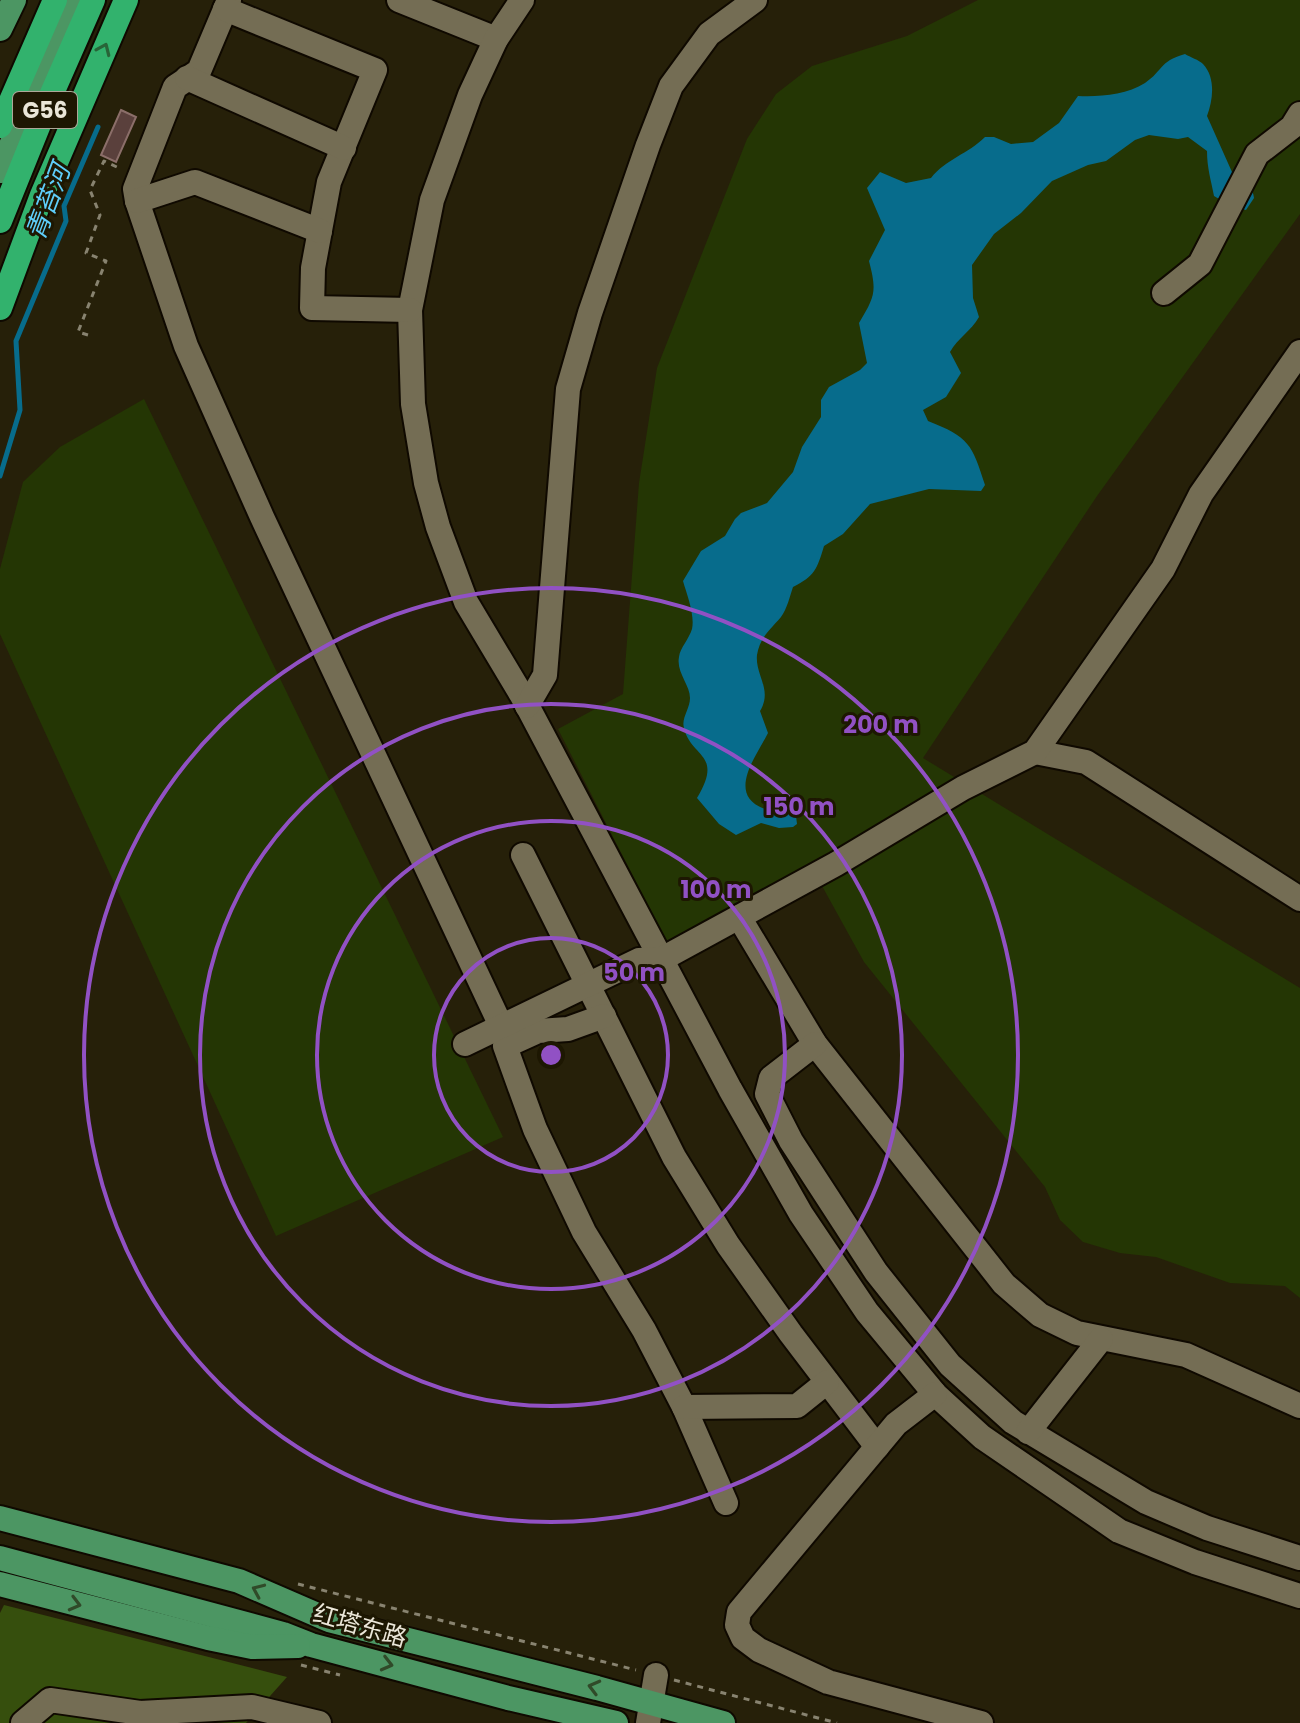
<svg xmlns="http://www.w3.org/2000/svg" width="1300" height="1723" font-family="Poppins,'Noto Sans SC',sans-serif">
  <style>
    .green { fill: #243604 }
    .forest { fill: #364f0d }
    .water { fill: #076c8c }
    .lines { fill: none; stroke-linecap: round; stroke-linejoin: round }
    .stream { stroke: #076c8c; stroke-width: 5 }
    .building { fill: #5a403c; stroke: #8b6e69; stroke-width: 2 }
    .minor-casing { stroke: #0f0900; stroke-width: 28 }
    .major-casing { stroke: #0f0900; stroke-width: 28 }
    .highway-casing { stroke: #0f0900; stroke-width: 28 }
    .path { stroke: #888370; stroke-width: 3; stroke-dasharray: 6 6; stroke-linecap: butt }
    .minor { stroke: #746d54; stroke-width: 24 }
    .major { stroke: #4c9663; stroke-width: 24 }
    .highway { stroke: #32b26d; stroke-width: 24 }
    .oneway { stroke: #286438 }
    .oneway2 { stroke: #304a29 }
    .ring { fill: none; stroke: #9151c4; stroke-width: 4 }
    .labels { text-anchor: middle; stroke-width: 6; stroke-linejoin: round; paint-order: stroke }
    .shield { fill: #1d1702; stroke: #aca898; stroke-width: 2 }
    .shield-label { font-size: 22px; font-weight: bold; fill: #eae6d8 }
    .street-label { font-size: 24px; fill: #eae6d8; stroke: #1d1702 }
    .water-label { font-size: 26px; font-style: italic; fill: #5fcefa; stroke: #1d1702 }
    .centre { fill: #9151c4; stroke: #1d1702; stroke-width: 4 }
    .ring-label { font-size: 24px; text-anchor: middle; font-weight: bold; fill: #9151c4; stroke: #1d1702; stroke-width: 6; stroke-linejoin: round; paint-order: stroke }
  </style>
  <rect width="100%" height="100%" fill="#262009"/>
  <!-- green -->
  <g class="green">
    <polygon points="978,0 1300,0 1300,214 1097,496 923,758 1300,988 1300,1298 1285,1286 1230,1283 1156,1257 1120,1253 1083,1242 1060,1220 1045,1187 864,962 811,866 667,943 558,729 623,694 639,483 657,368 747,139 776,94 812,66 907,36"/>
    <polygon points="144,399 503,1137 276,1236 0,634 0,569 23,482 60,447"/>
  </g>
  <!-- forest -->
  <polygon class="forest" points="4,1605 287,1677 246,1723 0,1723 0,1613"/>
  <!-- water -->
  <path class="water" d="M1185 54C1190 57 1199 60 1203 64 1216 78 1213 100 1207 116L1236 181C1246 185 1253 187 1254 198L1246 210 1231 206 1214 196C1211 180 1207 168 1207 151L1188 137 1178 139 1149 135 1135 140 1106 161 1088 165 1052 181 1021 213 994 234 972 265 973 298 979 317C971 331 958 338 950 352L961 373 946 397 923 410 928 421C969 437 972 444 985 485L981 491 929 489 870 504 843 534 824 546C817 569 815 576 793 587 790 596 787 609 781 617 770 630 760 637 757 655 755 675 773 690 760 711L768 733C757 755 725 795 765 809 775 813 786 813 796 816L797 824 793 827 779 828 761 823 736 835 719 824 697 798C724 753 691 758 684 728 681 718 690 709 690 698 690 685 676 672 679 657 680 648 689 639 692 629 695 615 687 595 683 581L701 551 725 536 735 519 741 513 767 503 793 472 802 447 821 417V400L829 387 860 370 867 363 859 323C875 296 877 292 869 261L885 230 867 188 880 172 906 183 931 178C946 159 968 154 985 137H994L1011 144 1033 142 1059 123 1078 96C1099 97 1126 95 1145 83 1164 70 1158 62 1185 54Z"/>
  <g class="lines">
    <!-- stream -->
    <polyline class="stream" points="0,476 20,410 16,341 66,221 64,206 98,127"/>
  </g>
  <!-- building -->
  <polygon class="building" points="121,110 136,117 116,162 101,155"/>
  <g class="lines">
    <defs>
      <g id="minor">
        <polyline points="229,0 199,71 175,87 135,189 137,201 186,346 262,517 502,1028"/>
        <polyline points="399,0 496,39"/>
        <polyline points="522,0 496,39 470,95 432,200 410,310 413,404 426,483 438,527 466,602 521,694 730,1089 801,1214 867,1312 935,1394 982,1437 1119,1531 1195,1562 1300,1596"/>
        <polyline points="225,9 375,70 329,182 313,268 312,308 410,310"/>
        <polyline points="187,78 344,148"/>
        <polyline points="137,201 195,182 320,231"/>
        <polyline points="1164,293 1200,264 1257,154 1292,127 1300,114"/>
        <polyline points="527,706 545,675 568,389 590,313 648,145 671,86 709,34 755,0"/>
        <polyline points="1035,752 1086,762 1300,899"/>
        <polyline points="523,855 674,1157 728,1245 791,1334 877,1447"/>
        <polyline points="739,917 815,1044 1004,1284 1040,1315 1077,1333 1186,1355 1300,1406"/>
        <polyline points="604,1016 568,1029 538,1031 505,1046 535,1129 584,1232 644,1330 684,1407 726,1503"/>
        <polyline points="465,1044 639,960 662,959 836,864 963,788 1035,752 1163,569 1201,494 1300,352"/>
        <polyline points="815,1044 771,1078 767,1094 791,1141 876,1272 950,1365 1013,1422 1146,1502 1207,1528 1300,1558"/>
        <polyline points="935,1394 896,1424 739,1612 737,1625 743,1638 759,1650 828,1682 981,1723"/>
        <polyline points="684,1407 797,1406 827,1382"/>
        <polyline points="1028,1432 1101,1339"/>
        <polyline points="23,1723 50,1700 140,1713 252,1707 319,1723"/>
        <polyline points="648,1723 656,1675"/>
      </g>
      <g id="major">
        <polyline points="0,29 14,0"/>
        <polyline points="0,171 73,0"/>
        <polyline points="0,1518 239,1581 329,1620 597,1688 723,1723"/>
        <polyline points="0,1558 283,1634 311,1645 508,1698 616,1723"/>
        <polyline points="0,1584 208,1638 252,1647 298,1646"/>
      </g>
      <g id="highway">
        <polyline points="0,126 55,0"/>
        <polyline points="0,221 46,107 93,0"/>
        <polyline points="0,308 42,195 126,0"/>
      </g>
    </defs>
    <!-- minor casing -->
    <use href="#minor" class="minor-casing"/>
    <!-- major casing -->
    <use href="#major" class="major-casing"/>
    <!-- highway casing -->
    <use href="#highway" class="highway-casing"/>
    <!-- path -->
    <g class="path">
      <polyline points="88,335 78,332 106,261 86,253 100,215 90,190 104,161 121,169"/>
      <polyline points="298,1584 636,1670"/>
      <polyline points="301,1665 340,1675"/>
      <polyline points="674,1680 837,1723"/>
    </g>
    <!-- minor -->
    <use href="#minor" class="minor"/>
    <!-- major -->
    <use href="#major" class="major"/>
    <!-- highway -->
    <use href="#highway" class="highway"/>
  </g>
  <!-- one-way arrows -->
  <defs><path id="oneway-chevron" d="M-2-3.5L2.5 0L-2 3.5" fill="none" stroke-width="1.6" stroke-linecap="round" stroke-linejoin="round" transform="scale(2)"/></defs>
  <use class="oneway" href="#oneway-chevron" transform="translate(104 49) rotate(-66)"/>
  <g class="oneway2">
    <use href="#oneway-chevron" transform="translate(258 1590) rotate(-156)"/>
    <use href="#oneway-chevron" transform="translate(75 1604) rotate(15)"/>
    <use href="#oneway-chevron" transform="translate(387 1664) rotate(14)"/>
    <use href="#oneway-chevron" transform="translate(594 1687) rotate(-165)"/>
  </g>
  <!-- distance rings -->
  <g class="ring">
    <circle cx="551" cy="1055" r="117"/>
    <circle cx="551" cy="1055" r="234"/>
    <circle cx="551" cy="1055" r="351"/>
    <circle cx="551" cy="1055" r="467"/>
  </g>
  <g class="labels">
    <!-- shield labels -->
    <rect class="shield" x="13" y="92" width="64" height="36" rx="6"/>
    <g class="shield-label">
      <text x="45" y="118">G56</text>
    </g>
    <!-- street labels -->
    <g class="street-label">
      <text transform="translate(360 1626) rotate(16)" y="8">红塔东路</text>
    </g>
    <!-- water labels -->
    <g class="water-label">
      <text transform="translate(48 202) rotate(-69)" y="9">青苔河</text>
    </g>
  </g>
  <circle cx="551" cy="1055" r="12" class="centre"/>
  <g class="ring-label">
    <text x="881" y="733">200 m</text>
    <text x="799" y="815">150 m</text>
    <text x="716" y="898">100 m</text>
    <text x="634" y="981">50 m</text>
  </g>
</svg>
